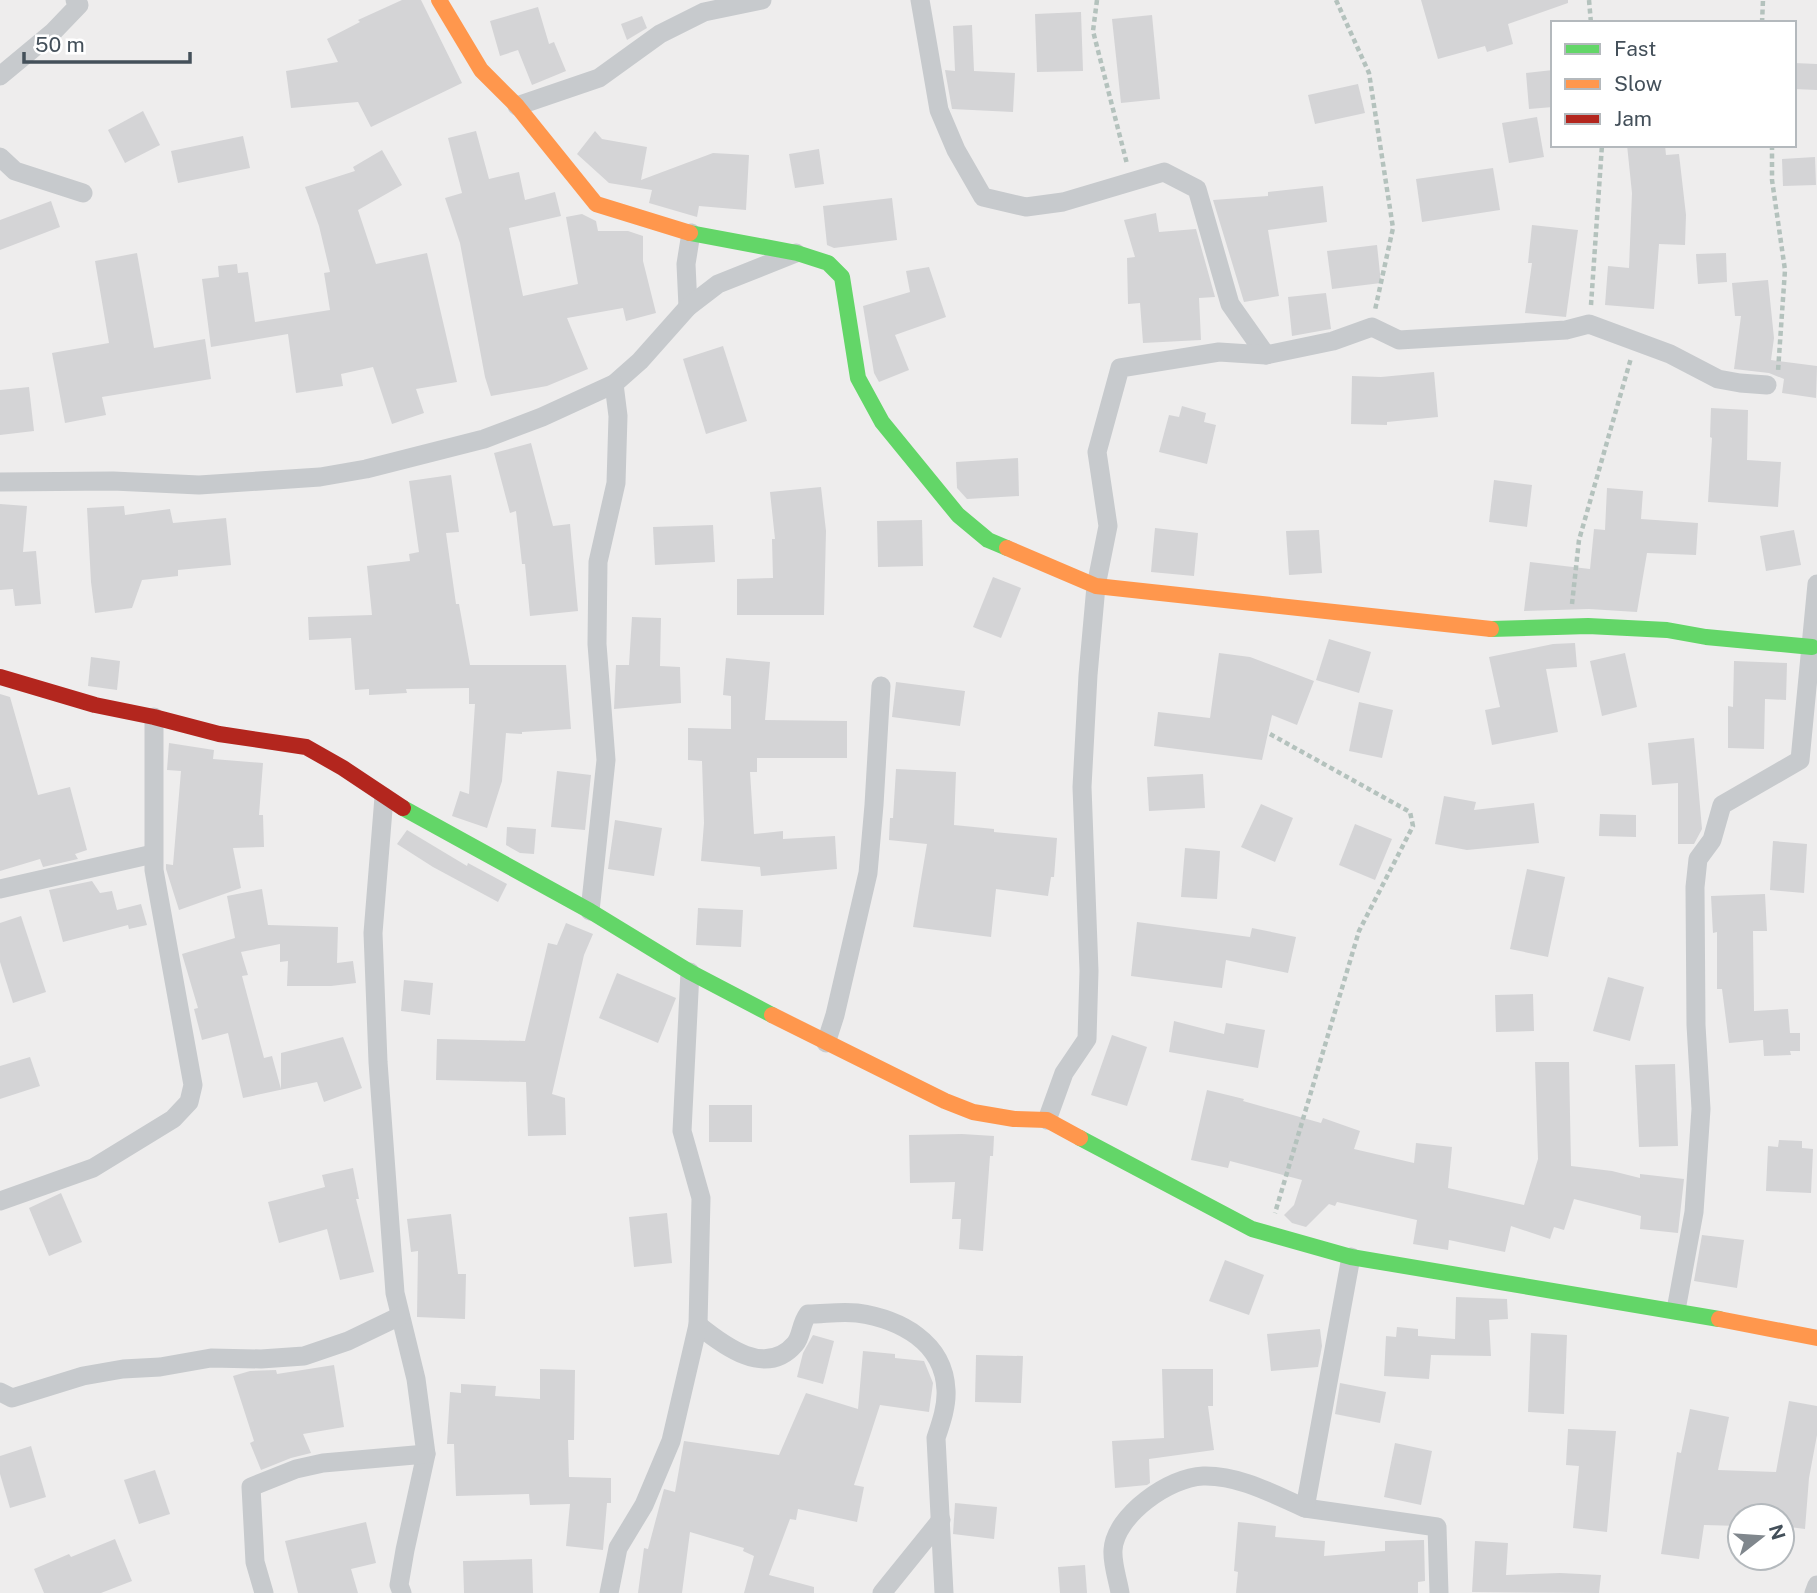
<svg xmlns="http://www.w3.org/2000/svg" width="1817" height="1593" font-family="'Public Sans',sans-serif">
  <style>
    .building { fill: #d4d4d6 }
    .lines { fill: none; stroke-linecap: round; stroke-linejoin: round }
    .path { stroke: #b4c2bd; stroke-width: 4.5; stroke-dasharray: 5 3.5; stroke-linecap: butt }
    .street { stroke: #c7cacd; stroke-width: 19 }
    .fast { stroke: #63d668; stroke-width: 16 }
    .slow { stroke: #ff974d; stroke-width: 16 }
    .jam { stroke: #b3261e; stroke-width: 16 }
  </style>
  <rect width="100%" height="100%" fill="#eeeded"/>
  <!-- building -->
  <g class="building">
    <polygon points="402,0 421,0 462,83 371,127 358,102 291,108 286,71 338,62 327,39 360,22 358,20"/>
    <polygon points="1421,0 1568,0 1568,3 1508,24 1513,44 1487,52 1485,46 1438,59"/>
    <polygon points="538,7 549,44 554,42 566,71 532,85 518,50 500,56 490,21"/>
    <polygon points="1081,12 1083,71 1037,72 1035,14"/>
    <polygon points="1152,15 1160,99 1121,103 1112,19"/>
    <polygon points="642,16 647,28 627,40 621,24"/>
    <polygon points="972,25 974,71 1015,73 1013,112 952,109 945,70 955,71 953,26"/>
    <polygon points="1794,63 1817,64 1817,90 1794,89"/>
    <polygon points="1553,70 1553,107 1529,109 1526,73"/>
    <polygon points="1358,84 1365,113 1315,124 1308,95"/>
    <polygon points="143,111 160,145 125,163 108,130"/>
    <polygon points="1537,117 1544,157 1509,163 1502,123"/>
    <polygon points="476,131 489,179 519,172 525,200 555,192 561,216 509,228 523,296 578,284 566,217 582,214 596,221 598,231 628,231 643,236 643,261 656,313 626,321 623,308 567,318 588,369 547,386 491,396 485,377 460,243 445,198 462,193 448,138"/>
    <polygon points="595,131 602,139 647,147 641,180 713,153 749,155 746,210 699,206 697,217 649,203 652,190 609,183 577,154"/>
    <polygon points="243,136 250,168 178,183 171,151"/>
    <polygon points="1627,145 1665,145 1666,155 1679,154 1686,215 1685,245 1659,244 1654,309 1605,305 1608,266 1629,268 1632,193"/>
    <polygon points="819,149 824,184 795,188 789,154"/>
    <polygon points="382,150 402,185 358,210 376,264 427,253 457,382 416,389 424,413 392,424 373,367 341,374 343,386 296,393 288,334 211,347 202,279 219,277 218,266 237,264 238,273 248,272 255,322 330,310 324,273 330,272 319,226 305,187 355,171 353,167"/>
    <polygon points="1815,157 1816,185 1783,186 1782,159"/>
    <polygon points="1493,168 1500,210 1422,222 1416,179"/>
    <polygon points="1323,186 1327,222 1268,230 1279,296 1244,302 1213,200 1268,196 1268,192"/>
    <polygon points="892,198 897,240 834,248 827,245 823,206"/>
    <polygon points="51,201 60,227 0,250 0,220"/>
    <polygon points="1156,213 1159,232 1196,229 1215,297 1199,298 1201,340 1143,343 1140,303 1128,304 1127,258 1135,257 1124,220"/>
    <polygon points="1532,225 1578,230 1566,317 1525,313 1532,263 1528,263"/>
    <polygon points="1377,245 1381,283 1332,289 1327,251"/>
    <polygon points="137,253 154,348 205,339 211,379 102,397 106,415 65,423 52,353 109,343 95,261"/>
    <polygon points="1726,253 1727,282 1698,284 1696,254"/>
    <polygon points="929,267 946,317 895,335 909,370 879,382 874,373 863,306 910,292 906,271"/>
    <polygon points="1768,280 1774,338 1771,360 1817,366 1816,398 1782,393 1784,379 1769,373 1734,369 1741,316 1735,316 1732,283"/>
    <polygon points="1326,293 1331,329 1292,336 1288,297"/>
    <polygon points="723,346 747,421 706,434 683,359"/>
    <polygon points="1434,372 1438,417 1387,422 1387,425 1351,424 1352,376 1381,377"/>
    <polygon points="29,387 34,431 0,435 0,390"/>
    <polygon points="1182,406 1206,413 1204,422 1216,425 1207,464 1159,452 1169,415 1179,417"/>
    <polygon points="1711,408 1748,410 1747,460 1781,462 1778,507 1708,502 1712,438 1710,437"/>
    <polygon points="531,443 553,526 570,524 578,611 530,616 525,564 522,564 516,511 510,513 494,453"/>
    <polygon points="1018,458 1019,496 967,499 957,488 956,462"/>
    <polygon points="451,475 459,532 446,533 456,604 459,604 470,665 566,665 571,729 522,732 522,734 506,733 502,781 487,828 452,816 460,791 469,794 475,704 469,704 469,688 406,689 407,693 369,695 369,689 355,690 351,638 309,640 308,617 372,615 367,566 410,561 409,554 419,552 409,481"/>
    <polygon points="1494,480 1532,485 1527,527 1489,522"/>
    <polygon points="821,487 826,531 824,615 737,615 737,579 773,578 772,539 775,539 770,492"/>
    <polygon points="1607,488 1643,491 1641,519 1698,523 1696,555 1647,553 1637,612 1589,609 1524,611 1530,562 1590,569 1594,529 1605,530"/>
    <polygon points="0,504 27,506 23,552 36,551 41,604 15,606 13,589 0,590"/>
    <polygon points="124,506 125,515 170,509 173,523 226,518 231,565 178,570 178,576 142,580 132,608 95,613 91,582 87,508"/>
    <polygon points="922,520 923,566 878,567 877,521"/>
    <polygon points="713,525 715,562 655,565 653,527"/>
    <polygon points="1155,528 1198,533 1194,576 1151,572"/>
    <polygon points="1319,530 1322,573 1289,575 1286,531"/>
    <polygon points="1794,530 1801,565 1766,571 1760,536"/>
    <polygon points="993,577 1021,588 1001,638 973,627"/>
    <polygon points="632,617 661,618 660,666 680,667 681,703 614,709 616,665 629,665"/>
    <polygon points="1329,639 1371,652 1359,693 1316,680"/>
    <polygon points="1575,643 1577,667 1546,669 1558,732 1492,745 1485,710 1500,707 1489,657 1553,644"/>
    <polygon points="1219,653 1250,657 1314,681 1297,725 1272,715 1262,760 1154,746 1158,712 1210,718"/>
    <polygon points="1625,653 1637,707 1602,716 1590,661"/>
    <polygon points="91,657 120,661 117,690 88,686"/>
    <polygon points="726,658 770,662 765,720 847,721 847,758 757,758 757,772 750,772 754,834 783,831 783,839 835,836 837,869 761,876 760,867 701,861 704,823 702,761 688,760 688,728 731,729 731,696 723,695"/>
    <polygon points="1734,661 1787,663 1786,700 1765,699 1764,749 1728,748 1728,706 1733,707"/>
    <polygon points="896,682 965,691 960,726 892,717"/>
    <polygon points="0,694 10,697 38,795 70,787 87,850 75,854 78,859 43,867 40,859 0,871"/>
    <polygon points="1359,702 1393,710 1382,758 1349,751"/>
    <polygon points="1694,738 1702,829 1694,844 1678,844 1678,783 1652,785 1648,743"/>
    <polygon points="169,743 214,750 213,759 263,763 259,815 263,815 264,847 233,848 241,888 179,910 166,869 166,864 173,865 181,771 167,770"/>
    <polygon points="896,769 956,772 954,825 994,829 994,832 1057,838 1054,877 1051,877 1048,896 996,889 991,937 913,927 927,844 889,840 890,818 893,818"/>
    <polygon points="557,771 591,775 585,830 551,827"/>
    <polygon points="1203,774 1205,808 1149,811 1147,777"/>
    <polygon points="1444,796 1476,802 1474,810 1534,803 1539,843 1467,850 1435,844"/>
    <polygon points="1261,804 1293,818 1275,862 1241,847"/>
    <polygon points="1600,814 1636,815 1636,837 1599,836"/>
    <polygon points="615,820 662,828 654,876 608,869"/>
    <polygon points="1355,824 1392,839 1375,880 1339,865"/>
    <polygon points="507,827 536,829 534,854 520,853 506,845"/>
    <polygon points="407,830 467,866 468,863 507,884 498,902 433,867 397,844"/>
    <polygon points="1773,841 1807,844 1804,893 1770,890"/>
    <polygon points="1185,848 1220,851 1217,899 1181,897"/>
    <polygon points="1527,869 1565,877 1548,957 1510,949"/>
    <polygon points="92,881 100,893 112,891 117,910 141,904 147,925 129,929 128,925 63,942 49,890"/>
    <polygon points="262,889 268,925 338,927 337,963 353,961 356,983 331,986 287,986 288,961 280,962 280,944 241,952 248,975 242,976 264,1058 272,1056 281,1089 281,1053 343,1037 362,1088 324,1102 317,1082 243,1098 228,1033 202,1040 194,1009 198,1008 182,954 235,938 227,896"/>
    <polygon points="1765,894 1767,931 1753,931 1754,1011 1788,1009 1790,1033 1800,1033 1800,1051 1790,1051 1791,1055 1764,1056 1763,1040 1729,1043 1722,989 1717,989 1717,932 1713,933 1711,896"/>
    <polygon points="698,908 743,910 741,947 696,945"/>
    <polygon points="21,916 46,992 13,1003 0,962 0,923"/>
    <polygon points="1137,922 1250,937 1252,928 1296,937 1288,973 1226,960 1222,988 1131,976"/>
    <polygon points="566,923 593,934 584,955 552,1094 565,1098 566,1135 528,1136 526,1082 436,1080 437,1039 525,1041 548,943 557,945"/>
    <polygon points="617,973 676,998 658,1043 599,1018"/>
    <polygon points="1608,977 1644,987 1630,1041 1593,1031"/>
    <polygon points="404,980 433,983 430,1015 401,1011"/>
    <polygon points="1533,994 1534,1031 1496,1032 1495,995"/>
    <polygon points="1174,1021 1224,1034 1226,1023 1265,1030 1258,1068 1169,1052"/>
    <polygon points="1112,1035 1147,1047 1127,1106 1091,1095"/>
    <polygon points="30,1057 40,1086 0,1099 0,1066"/>
    <polygon points="1535,1062 1569,1062 1571,1166 1612,1171 1640,1178 1640,1174 1684,1179 1678,1233 1640,1229 1641,1216 1574,1199 1564,1230 1554,1227 1550,1239 1511,1226 1505,1252 1449,1240 1448,1250 1413,1244 1417,1220 1337,1202 1335,1206 1329,1204 1306,1227 1292,1223 1284,1215 1294,1205 1302,1180 1230,1161 1228,1168 1191,1160 1207,1090 1244,1099 1243,1101 1321,1123 1323,1118 1360,1131 1354,1149 1414,1163 1416,1143 1452,1147 1448,1188 1524,1205 1538,1159"/>
    <polygon points="1675,1064 1678,1146 1639,1147 1635,1065"/>
    <rect x="709" y="1105" width="43" height="37"/>
    <polygon points="962,1134 994,1136 993,1156 990,1156 983,1251 959,1249 961,1219 952,1219 955,1182 910,1183 909,1135"/>
    <polygon points="1779,1140 1802,1141 1802,1148 1813,1149 1811,1193 1766,1191 1768,1146 1778,1147"/>
    <polygon points="353,1168 359,1199 356,1199 374,1272 340,1280 327,1229 279,1243 268,1202 325,1187 322,1175"/>
    <polygon points="61,1193 82,1242 49,1256 29,1208"/>
    <polygon points="667,1213 672,1263 634,1267 629,1217"/>
    <polygon points="451,1214 458,1274 466,1274 465,1319 417,1317 418,1251 411,1252 407,1219"/>
    <polygon points="1702,1235 1744,1240 1737,1288 1694,1281"/>
    <polygon points="1225,1260 1264,1275 1249,1315 1209,1301"/>
    <polygon points="1456,1297 1507,1299 1508,1319 1489,1320 1491,1356 1431,1355 1429,1379 1384,1376 1386,1336 1396,1337 1397,1327 1418,1329 1418,1336 1455,1339"/>
    <polygon points="1320,1329 1322,1346 1318,1367 1271,1371 1267,1334"/>
    <polygon points="1531,1333 1567,1335 1564,1414 1528,1412"/>
    <polygon points="813,1335 834,1341 823,1384 797,1377 803,1353"/>
    <polygon points="863,1351 895,1354 895,1358 924,1361 933,1383 929,1412 880,1405 854,1485 864,1487 857,1522 798,1509 796,1520 790,1519 769,1575 814,1587 814,1593 744,1593 754,1556 743,1551 744,1548 690,1532 682,1593 638,1593 644,1548 648,1549 664,1489 675,1492 684,1441 779,1455 806,1393 858,1409"/>
    <polygon points="976,1355 1023,1356 1021,1403 975,1402"/>
    <polygon points="334,1365 344,1427 303,1434 311,1453 291,1458 261,1470 250,1443 254,1441 233,1376 250,1371 276,1370 277,1374"/>
    <polygon points="540,1369 575,1370 574,1440 568,1440 569,1477 611,1478 611,1503 607,1503 603,1550 566,1546 570,1504 530,1505 529,1494 456,1496 454,1444 447,1444 450,1392 461,1393 461,1384 496,1386 495,1396 540,1399"/>
    <polygon points="1162,1369 1213,1369 1213,1406 1208,1406 1214,1450 1149,1459 1150,1483 1147,1485 1115,1488 1112,1441 1164,1438"/>
    <polygon points="1340,1383 1386,1392 1380,1423 1335,1414"/>
    <polygon points="1789,1401 1817,1406 1817,1435 1809,1478 1805,1529 1782,1526 1782,1516 1740,1516 1740,1526 1704,1525 1699,1559 1661,1554 1677,1452 1681,1453 1690,1409 1729,1417 1718,1470 1776,1472"/>
    <polygon points="1568,1429 1616,1431 1607,1532 1573,1528 1579,1466 1566,1465"/>
    <polygon points="1395,1443 1432,1451 1421,1505 1384,1497"/>
    <polygon points="31,1446 46,1497 10,1508 0,1474 0,1456"/>
    <polygon points="155,1470 170,1514 139,1524 124,1480"/>
    <polygon points="955,1503 997,1507 994,1539 953,1534"/>
    <polygon points="366,1522 376,1563 351,1569 358,1593 298,1593 285,1541"/>
    <polygon points="1238,1522 1276,1526 1275,1537 1325,1541 1324,1556 1385,1551 1385,1541 1424,1540 1425,1581 1418,1582 1418,1593 1236,1593 1238,1572 1234,1571"/>
    <polygon points="115,1539 132,1581 101,1593 44,1593 34,1569 69,1554 71,1557"/>
    <polygon points="1475,1541 1508,1543 1506,1575 1560,1573 1601,1575 1599,1593 1472,1592"/>
    <polygon points="532,1559 533,1593 464,1593 463,1561"/>
    <polygon points="1085,1565 1087,1593 1060,1593 1058,1567"/>
  </g>
  <g class="lines">
    <!-- path -->
    <g class="path">
      <polyline points="1097,0 1093,31 1127,164"/>
      <polyline points="1336,0 1369,73 1393,228 1375,310"/>
      <polyline points="1589,0 1591,23"/>
      <polyline points="1762,23 1763,0"/>
      <polyline points="1772,145 1772,180 1785,270 1778,371"/>
      <polyline points="1591,305 1602,145"/>
      <polyline points="1572,604 1579,540 1631,358"/>
      <polyline points="1270,734 1410,812 1413,826 1359,931 1275,1213"/>
    </g>
    <!-- street -->
    <g class="street">
      <polyline points="920,0 939,110 956,150 983,197 1026,207 1063,202 1164,172 1197,189 1230,304 1266,355"/>
      <polyline points="0,76 53,32 79,5 75,0"/>
      <polyline points="517,106 599,78 660,34 704,12 762,0"/>
      <polyline points="0,157 15,171 83,193"/>
      <polyline points="688,307 686,264 691,233"/>
      <polyline points="0,482 113,481 199,485 320,477 366,469 484,439 542,417 614,384 640,361 688,307 718,284 796,253"/>
      <polyline points="384,797 373,933 378,1062 395,1293 416,1379 426,1454 405,1550 399,1585 402,1593"/>
      <polyline points="0,889 153,854"/>
      <polyline points="590,911 606,760 597,644 598,562 616,483 618,416 614,384"/>
      <polyline points="826,1043 835,1015 868,873 874,805 881,686"/>
      <polyline points="1047,1120 1064,1073 1087,1039 1089,971 1082,787 1088,675 1096,586 1108,526 1097,452 1120,368 1219,352 1266,355 1333,341 1372,327 1399,340 1566,330 1589,324 1670,354 1718,379 1740,383 1767,385"/>
      <polyline points="0,1201 93,1168 173,1119 189,1102 193,1085 154,870 154,717"/>
      <polyline points="1676,1310 1694,1212 1701,1109 1696,1025 1695,887 1698,859 1712,840 1722,805 1800,760 1817,584"/>
      <path d="M698 1325C724 1346 766 1378 795 1344 802 1336 800 1325 808 1314 824 1314 841 1311 857 1313 900 1319 944 1342 946 1390 947 1406 941 1423 936 1438L944 1593"/>
      <polyline points="0,1392 12,1398 83,1376 123,1369 160,1367 211,1358 261,1359 304,1356 348,1341 400,1316"/>
      <polyline points="1305,1508 1437,1527 1439,1593"/>
      <polyline points="264,1593 255,1562 251,1487 296,1469 323,1463 426,1454"/>
      <polyline points="609,1593 618,1548 644,1505 671,1441 698,1325 701,1198 682,1131 690,972"/>
      <polyline points="882,1593 941,1520"/>
      <path d="M1120 1593C1118 1580 1112 1564 1113 1550 1115 1515 1170 1477 1203 1476 1239 1475 1273 1494 1305 1508L1351 1257"/>
      <polyline points="1814,1593 1817,1585"/>
    </g>
    <!-- fast -->
    <g class="fast">
      <polyline points="690,233 797,253 828,263 842,277 858,378 882,422 958,515 988,540 1007,548"/>
      <polyline points="1491,629 1588,626 1667,630 1706,637 1812,647"/>
      <polyline points="403,808 590,911 690,972 772,1015"/>
      <polyline points="1080,1138 1252,1229 1351,1257 1719,1319"/>
    </g>
    <!-- slow -->
    <g class="slow">
      <polyline points="439,0 481,70 517,106 596,204 690,233"/>
      <polyline points="1007,548 1096,586 1491,629"/>
      <polyline points="772,1015 945,1101 973,1112 1014,1119 1047,1120 1080,1138"/>
      <polyline points="1719,1319 1817,1338"/>
    </g>
    <!-- jam -->
    <polyline class="jam" points="0,677 95,705 154,717 219,734 306,747 343,768 403,808"/>
  </g>
  <!-- legend -->
  <rect x="1551" y="21" width="245" height="126" fill="#ffffff" stroke="#b4b9bd" stroke-width="2"/>
  <rect x="1565" y="44" width="35" height="10" fill="#63d668" stroke="#b4b9bd" stroke-width="2"/>
  <text x="1614" y="56" font-size="21" fill="#44505a">Fast</text>
  <rect x="1565" y="79" width="35" height="10" fill="#ff974d" stroke="#b4b9bd" stroke-width="2"/>
  <text x="1614" y="91" font-size="21" fill="#44505a">Slow</text>
  <rect x="1565" y="114" width="35" height="10" fill="#b3261e" stroke="#b4b9bd" stroke-width="2"/>
  <text x="1614" y="126" font-size="21" fill="#44505a">Jam</text>
  <!-- north arrow -->
  <g transform="translate(1761 1537) rotate(73)"><circle r="33" fill="#ffffff" stroke="#b4b9bd" stroke-width="2"/>
  <path d="M0-5L12 26L0 18L-12 26Z" fill="#80878d"/>
  <text y="-10" font-size="19" font-weight="bold" text-anchor="middle" fill="#44505a">N</text>
  </g>
  <!-- scale -->
  <path d="M24 52v10h166v-10" fill="none" stroke="#44505a" stroke-width="3.5"/>
  <text x="35" y="52" font-size="21" fill="#44505a" stroke="#ffffff" stroke-width="5" paint-order="stroke">50 m</text>
</svg>
